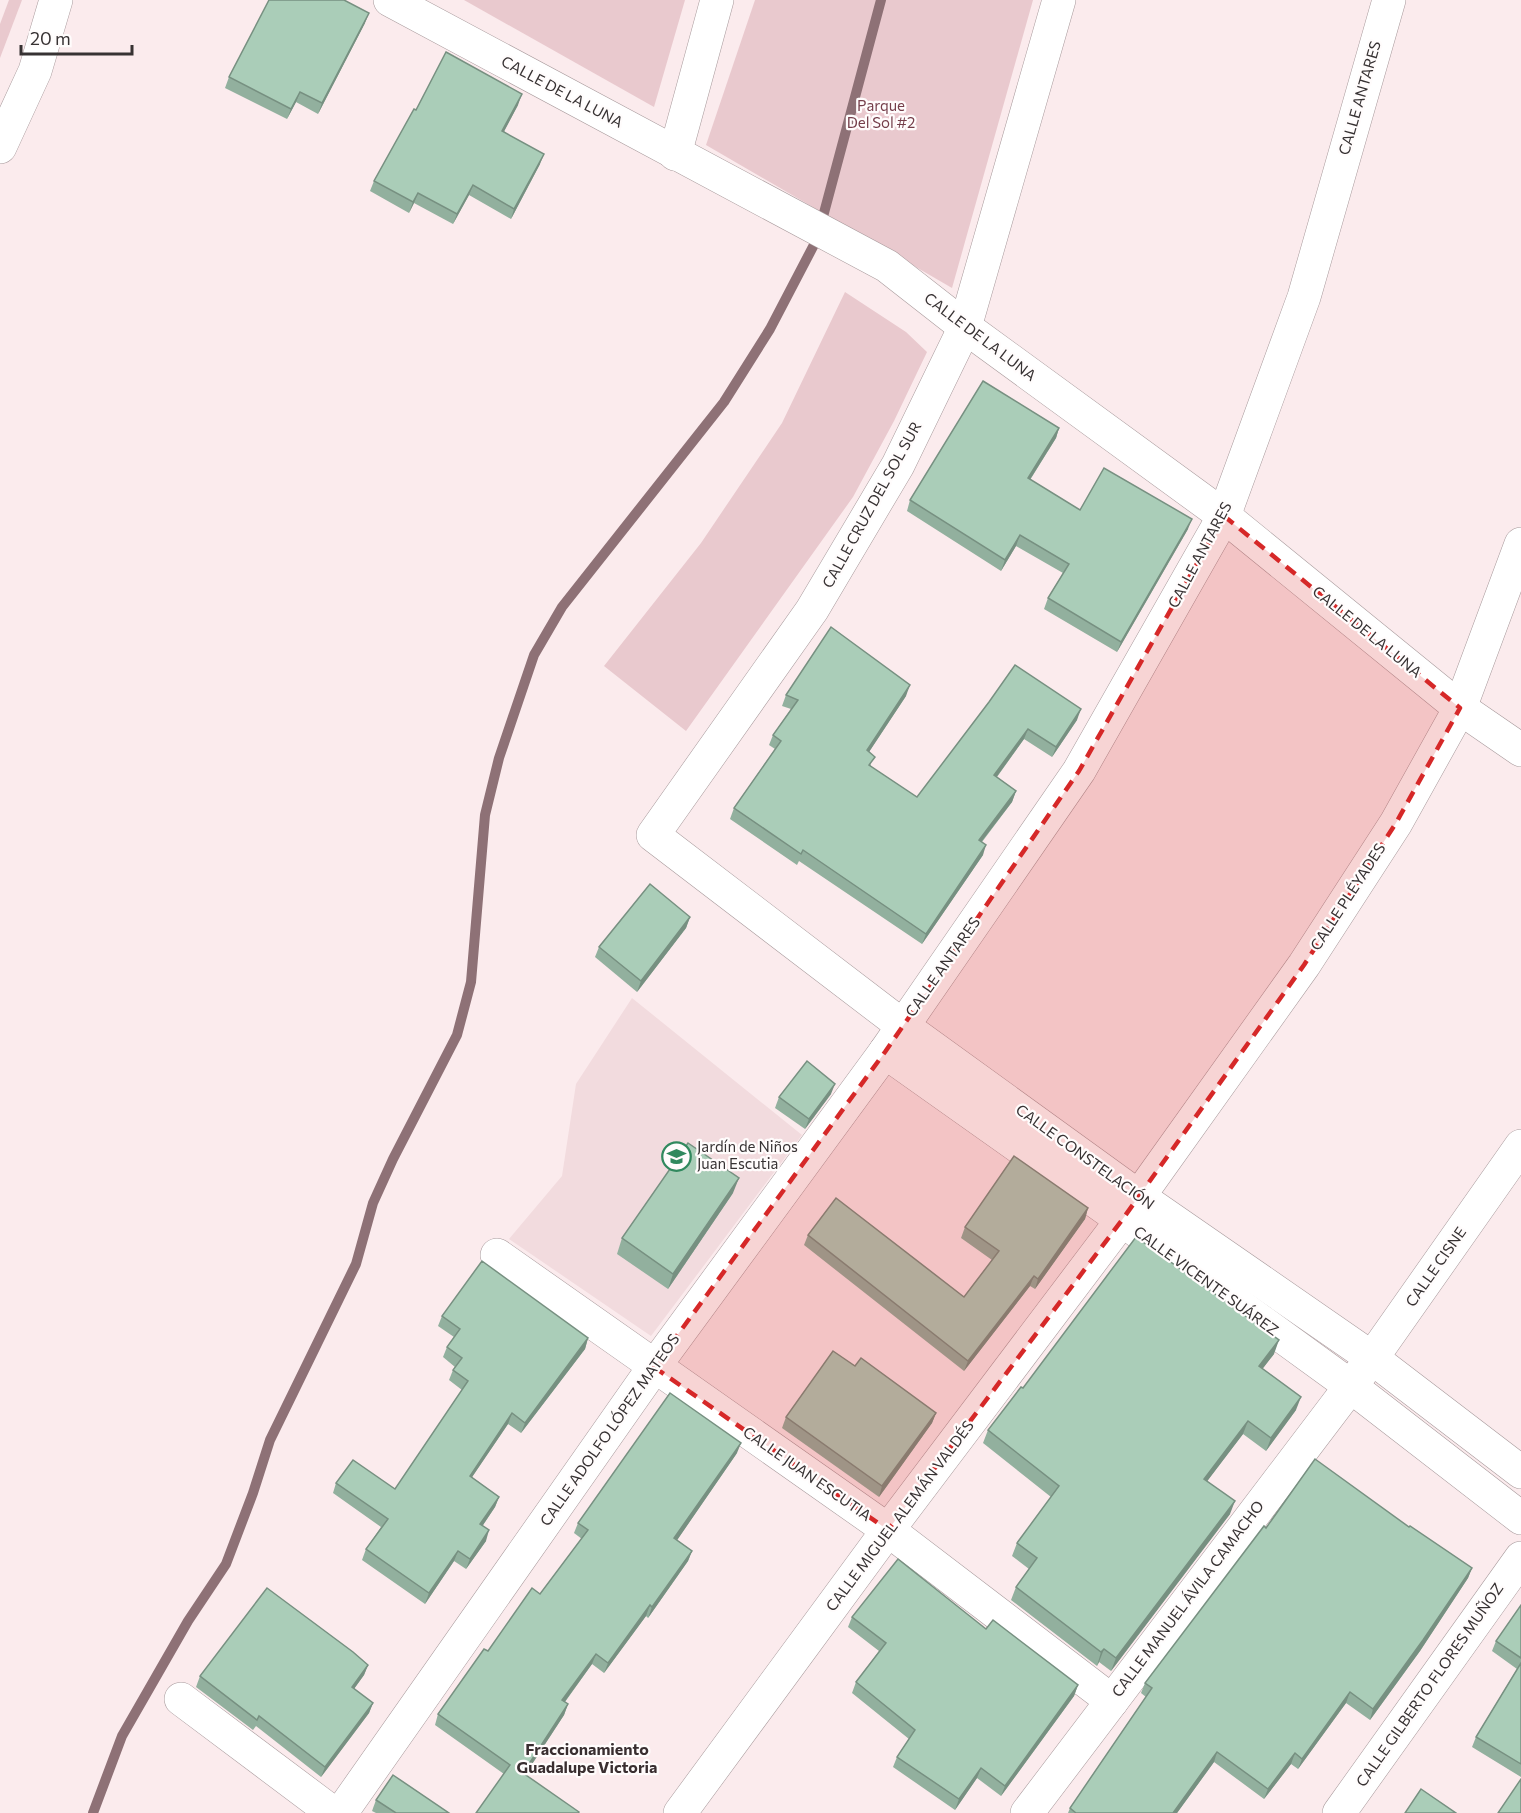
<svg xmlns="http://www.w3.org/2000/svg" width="1521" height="1813" font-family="Commissioner,sans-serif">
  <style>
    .built { fill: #f2dbde }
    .green { fill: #e9c9ce }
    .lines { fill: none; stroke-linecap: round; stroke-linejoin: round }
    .stream { stroke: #8e7176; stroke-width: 10 }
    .minor-casing { stroke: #a89a9c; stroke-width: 34 }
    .minor { stroke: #fff; stroke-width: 33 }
    .wall { fill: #92b09e }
    .shaded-wall { fill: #779081 }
    .building { fill: #aacdb8; stroke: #779081; stroke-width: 1.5 }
    .marked { fill: #d62828; fill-opacity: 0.2; stroke: #d62828; stroke-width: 4.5; stroke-dasharray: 12 8; stroke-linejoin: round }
    .labels { text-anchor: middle; stroke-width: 4.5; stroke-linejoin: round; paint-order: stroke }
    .street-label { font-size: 15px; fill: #373233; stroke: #fffcfc }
    .park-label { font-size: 15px; fill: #753e4a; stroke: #fffcfc }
    .poi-label { font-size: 15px; fill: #373233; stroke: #fffcfc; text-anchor: start }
    .neighbourhood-label { font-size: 16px; font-weight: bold; fill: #392e30; stroke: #fffcfc }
  </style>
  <rect width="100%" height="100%" fill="#fbebed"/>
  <!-- built -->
  <polygon class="built" points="632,998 802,1135 651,1336 509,1239 562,1176 576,1084"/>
  <!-- green -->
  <g class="green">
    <polygon points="9,0 22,0 0,58 0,24"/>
    <polygon points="464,0 685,0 654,107"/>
    <polygon points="755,0 1033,0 952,288 706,145"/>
    <polygon points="845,292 906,332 927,352 894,421 853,497 686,731 604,666 701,543 782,423"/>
  </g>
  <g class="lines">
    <!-- stream -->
    <polyline class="stream" points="93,1813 122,1736 188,1621 226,1564 253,1493 270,1440 356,1264 373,1203 393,1159 457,1035 471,982 485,815 499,758 534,655 562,607 724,402 770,329 817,239 881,0"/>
    <defs>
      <g id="minor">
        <polyline points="390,0 887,266 965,327 1224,516 1460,708 1521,750"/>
        <polyline points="1059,0 965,327 898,465 812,610 653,835 903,1026 1138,1196 1372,1358 1521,1472"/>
        <polyline points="0,147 35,71 56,0"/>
        <polyline points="675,154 717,0"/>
        <polyline points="885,1052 1122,1220 1349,1385 1521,1518"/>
        <polyline points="497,1255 888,1530 1112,1701"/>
        <polyline points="181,1699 333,1813"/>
        <polyline points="341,1813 654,1367 885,1052 1079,771 1224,516 1304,297 1389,0"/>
        <polyline points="680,1813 888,1530 1122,1220 1304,965 1396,823 1460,708 1521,544"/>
        <polyline points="1027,1813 1372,1358 1521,1146"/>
        <polyline points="1339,1813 1521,1558"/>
      </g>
    </defs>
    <!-- minor casing -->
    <use href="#minor" class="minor-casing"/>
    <!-- minor -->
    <use href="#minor" class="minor"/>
  </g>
  <!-- wall -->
  <g class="wall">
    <polygon points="365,23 318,114 296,102 287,119 225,88 229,77"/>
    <polygon points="518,105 504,131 540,164 511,219 469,195 453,224 414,203 409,213 370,191 374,181 416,110"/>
    <polygon points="1059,428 1056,438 1030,480 1080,510 1188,529 1117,652 1044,609 1048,598 1063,573 1016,546 1001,571 907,511 910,500"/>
    <polygon points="786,695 906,696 869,752 871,767 917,797 989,702 1077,720 1052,757 1024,739 997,777 1016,791 1012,802 982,842 983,855 922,944 799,861 797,865 730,819 734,808 775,749 769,745 773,735 791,709 782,706"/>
    <polygon points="690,917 686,928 637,992 595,957 599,947"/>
    <polygon points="831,1094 805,1129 775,1108 779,1097"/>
    <polygon points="733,1193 668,1289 617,1254 622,1238"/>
    <polygon points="1088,1208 1085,1219 1035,1289 1030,1286 964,1371 804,1245 808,1235 964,1297 992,1260 961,1238 965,1227"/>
    <polygon points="442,1316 588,1338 585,1349 521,1433 508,1424 472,1477 499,1497 495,1507 483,1525 486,1541 466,1569 454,1561 425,1604 362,1560 366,1549 381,1527 333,1493 336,1483 395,1489 462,1390 449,1380 453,1370 455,1367 443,1357 447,1347 454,1337 438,1326"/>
    <polygon points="1274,1354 1262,1369 1296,1410 1266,1451 1243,1434 1207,1481 1230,1514 1111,1671 1099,1662 1097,1666 1011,1600 1016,1587 1029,1569 1012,1556 1017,1543 1051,1497 983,1443 988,1430 1023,1388"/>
    <polygon points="855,1366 936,1413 932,1423 879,1497 782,1428 786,1417"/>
    <polygon points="737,1453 677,1540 692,1551 688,1561 648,1618 646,1616 604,1673 592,1664 565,1702 568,1704 564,1715 525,1775 504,1774 435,1725 438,1714 488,1651 540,1594 582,1539 574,1533 578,1523"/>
    <polygon points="1409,1527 1472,1568 1468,1578 1420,1651 1370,1720 1346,1703 1298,1769 1291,1764 1264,1799 1214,1762 1177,1813 1068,1813 1070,1808 1146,1697 1141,1693 1145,1683 1266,1528"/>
    <polygon points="1521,1605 1521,1777 1472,1747 1476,1737 1517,1669 1492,1651 1496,1641"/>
    <polygon points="852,1617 986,1629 1078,1685 1074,1696 1001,1796 977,1778 955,1810 893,1767 897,1757 909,1739 852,1693 856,1682 879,1651 848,1627"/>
    <polygon points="368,1665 364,1675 354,1689 373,1703 369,1713 321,1777 256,1726 253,1730 196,1687 200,1676"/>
    <polygon points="376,1800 449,1813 376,1813 372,1811"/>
  </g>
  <!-- shaded-wall -->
  <g class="shaded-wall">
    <polygon points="369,13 365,23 318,114 322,103"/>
    <polygon points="300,92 296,102 287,119 291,109"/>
    <polygon points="522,94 518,105 499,141 502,131"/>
    <polygon points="544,154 540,164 511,219 514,209"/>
    <polygon points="473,185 469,195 453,224 457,214"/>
    <polygon points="418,193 414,203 409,213 413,202"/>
    <polygon points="1059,428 1056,438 1024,489 1028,478"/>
    <polygon points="1192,519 1188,529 1117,652 1121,642"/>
    <polygon points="1020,535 1016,546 1001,571 1005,560"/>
    <polygon points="910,685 906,696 863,761 867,750"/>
    <polygon points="1081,709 1077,720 1052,757 1056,747"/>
    <polygon points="1028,729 1024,739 990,786 994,775"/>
    <polygon points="1016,791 1012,802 975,850 979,840"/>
    <polygon points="986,845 983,855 922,944 926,934"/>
    <polygon points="690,917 686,928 637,992 641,981"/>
    <polygon points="835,1084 831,1094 805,1129 809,1119"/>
    <polygon points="739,1178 733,1193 668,1289 673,1274"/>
    <polygon points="1088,1208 1085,1219 1035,1289 1038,1279"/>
    <polygon points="1034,1276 1030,1286 964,1371 968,1361"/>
    <polygon points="588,1338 585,1349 521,1433 525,1423"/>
    <polygon points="1279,1340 1274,1354 1254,1380 1259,1366"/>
    <polygon points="1301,1397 1296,1410 1266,1451 1271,1438"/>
    <polygon points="512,1413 508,1424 466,1486 470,1476"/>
    <polygon points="936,1413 932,1423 879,1497 882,1486"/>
    <polygon points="1248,1421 1243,1434 1199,1492 1204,1479"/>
    <polygon points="741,1443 737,1453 671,1549 674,1538"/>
    <polygon points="499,1497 495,1507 477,1534 480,1524"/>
    <polygon points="1235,1501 1230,1514 1111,1671 1116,1658"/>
    <polygon points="489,1530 486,1541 466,1569 470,1559"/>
    <polygon points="458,1551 454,1561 425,1604 429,1593"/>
    <polygon points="692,1551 688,1561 648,1618 652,1607"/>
    <polygon points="1472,1568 1468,1578 1420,1651 1370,1720 1373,1709"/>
    <polygon points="650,1605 646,1616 604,1673 608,1663"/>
    <polygon points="1104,1649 1099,1662 1097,1666 1101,1652"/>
    <polygon points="596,1654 592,1664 558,1711 562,1700"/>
    <polygon points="368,1665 364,1675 348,1697 352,1687"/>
    <polygon points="1078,1685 1074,1696 1001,1796 1005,1786"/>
    <polygon points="1350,1692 1346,1703 1298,1769 1302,1759"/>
    <polygon points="373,1703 369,1713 321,1777 325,1767"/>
    <polygon points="568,1704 564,1715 519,1784 523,1773"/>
    <polygon points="1217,1752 1214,1762 1177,1813 1173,1813"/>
    <polygon points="1295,1753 1291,1764 1264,1799 1268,1789"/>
    <polygon points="981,1768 977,1778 955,1810 959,1799"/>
  </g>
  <!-- building -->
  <g class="building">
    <polygon points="269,0 344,0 369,13 322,103 300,92 291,109 229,77"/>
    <polygon points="446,52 522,94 502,131 544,154 514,209 473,185 457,214 418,193 413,202 374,181 414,109 416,110"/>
    <polygon points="983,381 1059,428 1028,478 1080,510 1104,468 1192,519 1121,642 1048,598 1069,564 1020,535 1005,560 910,500"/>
    <polygon points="831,627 910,685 867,750 875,757 869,765 917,797 989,702 1015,665 1081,709 1056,747 1028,729 994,775 1016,791 979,840 986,845 926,934 803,850 801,854 734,808 781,741 773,735 798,700 786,695"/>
    <polygon points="650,884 690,917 641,981 599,947"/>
    <polygon points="807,1061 835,1084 809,1119 779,1097"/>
    <polygon points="688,1143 739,1178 673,1274 622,1238"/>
    <polygon points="1014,1156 1088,1208 1038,1279 1034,1276 968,1361 808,1235 836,1198 964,1297 999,1251 965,1227"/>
    <polygon points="1136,1237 1279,1340 1259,1366 1301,1397 1271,1438 1248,1421 1204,1479 1235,1501 1116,1658 1104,1649 1101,1652 1016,1587 1037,1558 1017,1543 1059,1486 988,1430 1021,1387 1023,1388"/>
    <polygon points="482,1261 588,1338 525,1423 512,1413 470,1476 499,1497 480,1524 489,1530 470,1559 458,1551 429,1593 366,1549 388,1519 336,1483 353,1460 395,1489 468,1381 453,1370 462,1358 447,1347 460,1329 442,1316"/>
    <polygon points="833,1351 855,1366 861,1358 936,1413 882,1486 786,1417"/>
    <polygon points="670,1393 741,1443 674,1538 692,1551 652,1607 650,1605 608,1663 596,1654 562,1700 568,1704 523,1773 579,1812 578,1813 476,1813 510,1765 438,1714 484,1649 488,1651 532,1588 540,1594 588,1530 578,1523"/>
    <polygon points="1315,1459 1409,1527 1410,1526 1472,1568 1423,1640 1373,1709 1350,1692 1302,1759 1295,1753 1268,1789 1217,1752 1173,1813 1076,1813 1070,1808 1152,1688 1145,1683 1264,1526 1266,1528"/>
    <polygon points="898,1559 986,1629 993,1620 1078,1685 1005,1786 981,1768 959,1799 897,1757 915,1730 856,1682 886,1643 852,1617"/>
    <polygon points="267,1588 353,1652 368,1665 352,1687 373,1703 325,1767 259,1716 257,1720 200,1676"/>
    <polygon points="1521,1605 1521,1658 1496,1641"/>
    <polygon points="1521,1663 1521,1764 1476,1737"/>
    <polygon points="393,1775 449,1813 396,1813 376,1800"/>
    <polygon points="1521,1779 1521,1813 1498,1813"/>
    <polygon points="1421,1789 1456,1813 1405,1813"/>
  </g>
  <!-- marked area -->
  <path class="marked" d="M1224 516 1460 708 1396 823 1304 965 1122 1220 888 1530 654 1367 885 1052 1079 771Z"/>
  <!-- icons -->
  <defs>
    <symbol id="school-ring" viewBox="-11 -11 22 22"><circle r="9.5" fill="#fffcfc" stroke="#31895e" stroke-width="1.5"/><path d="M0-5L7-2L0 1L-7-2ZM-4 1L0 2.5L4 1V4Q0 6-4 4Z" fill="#31895e"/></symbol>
  </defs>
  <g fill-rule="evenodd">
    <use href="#school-ring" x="660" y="1140" width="33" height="33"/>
  </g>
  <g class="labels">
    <!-- street labels -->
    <g class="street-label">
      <text transform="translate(562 92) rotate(28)" y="5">CALLE DE LA LUNA</text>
      <text transform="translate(1360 98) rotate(-74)" y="5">CALLE ANTARES</text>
      <text transform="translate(980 337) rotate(37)" y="5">CALLE DE LA LUNA</text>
      <text transform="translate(872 505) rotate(-61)" y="5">CALLE CRUZ DEL SOL SUR</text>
      <text transform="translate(1200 555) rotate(-62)" y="5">CALLE ANTARES</text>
      <text transform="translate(1367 632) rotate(39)" y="5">CALLE DE LA LUNA</text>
      <text transform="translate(1348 897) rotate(-57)" y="5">CALLE PLÉYADES</text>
      <text transform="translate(943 967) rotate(-55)" y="5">CALLE ANTARES</text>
      <text transform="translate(1085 1157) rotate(36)" y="5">CALLE CONSTELACIÓN</text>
      <text transform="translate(1436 1267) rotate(-55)" y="5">CALLE CISNE</text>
      <text transform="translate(1206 1281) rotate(36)" y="5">CALLE VICENTE SUÁREZ</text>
      <text transform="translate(610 1430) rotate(-55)" y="5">CALLE ADOLFO LÓPEZ MATEOS</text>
      <text transform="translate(807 1474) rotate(35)" y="5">CALLE JUAN ESCUTIA</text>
      <text transform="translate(900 1516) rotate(-53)" y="5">CALLE MIGUEL ALEMÁN VALDÉS</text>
      <text transform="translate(1188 1599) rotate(-53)" y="5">CALLE MANUEL ÁVILA CAMACHO</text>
      <text transform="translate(1430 1685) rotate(-55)" y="5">CALLE GILBERTO FLORES MUÑOZ</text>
    </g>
    <!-- park labels -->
    <g class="park-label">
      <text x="881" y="111">Parque<tspan x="881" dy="17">Del Sol #2</tspan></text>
    </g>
    <!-- poi labels -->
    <g class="poi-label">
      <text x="697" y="1152">Jardín de Niños<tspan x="697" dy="17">Juan Escutia</tspan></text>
    </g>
    <!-- neighbourhood labels -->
    <g class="neighbourhood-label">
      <text x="587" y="1755">Fraccionamiento<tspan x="587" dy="18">Guadalupe Victoria</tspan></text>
    </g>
  </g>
  <!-- scale -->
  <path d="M21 45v9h111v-9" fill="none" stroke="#373233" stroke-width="3"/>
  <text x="30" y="45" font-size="18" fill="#373233" stroke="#fffcfc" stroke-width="4.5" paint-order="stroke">20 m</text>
</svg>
